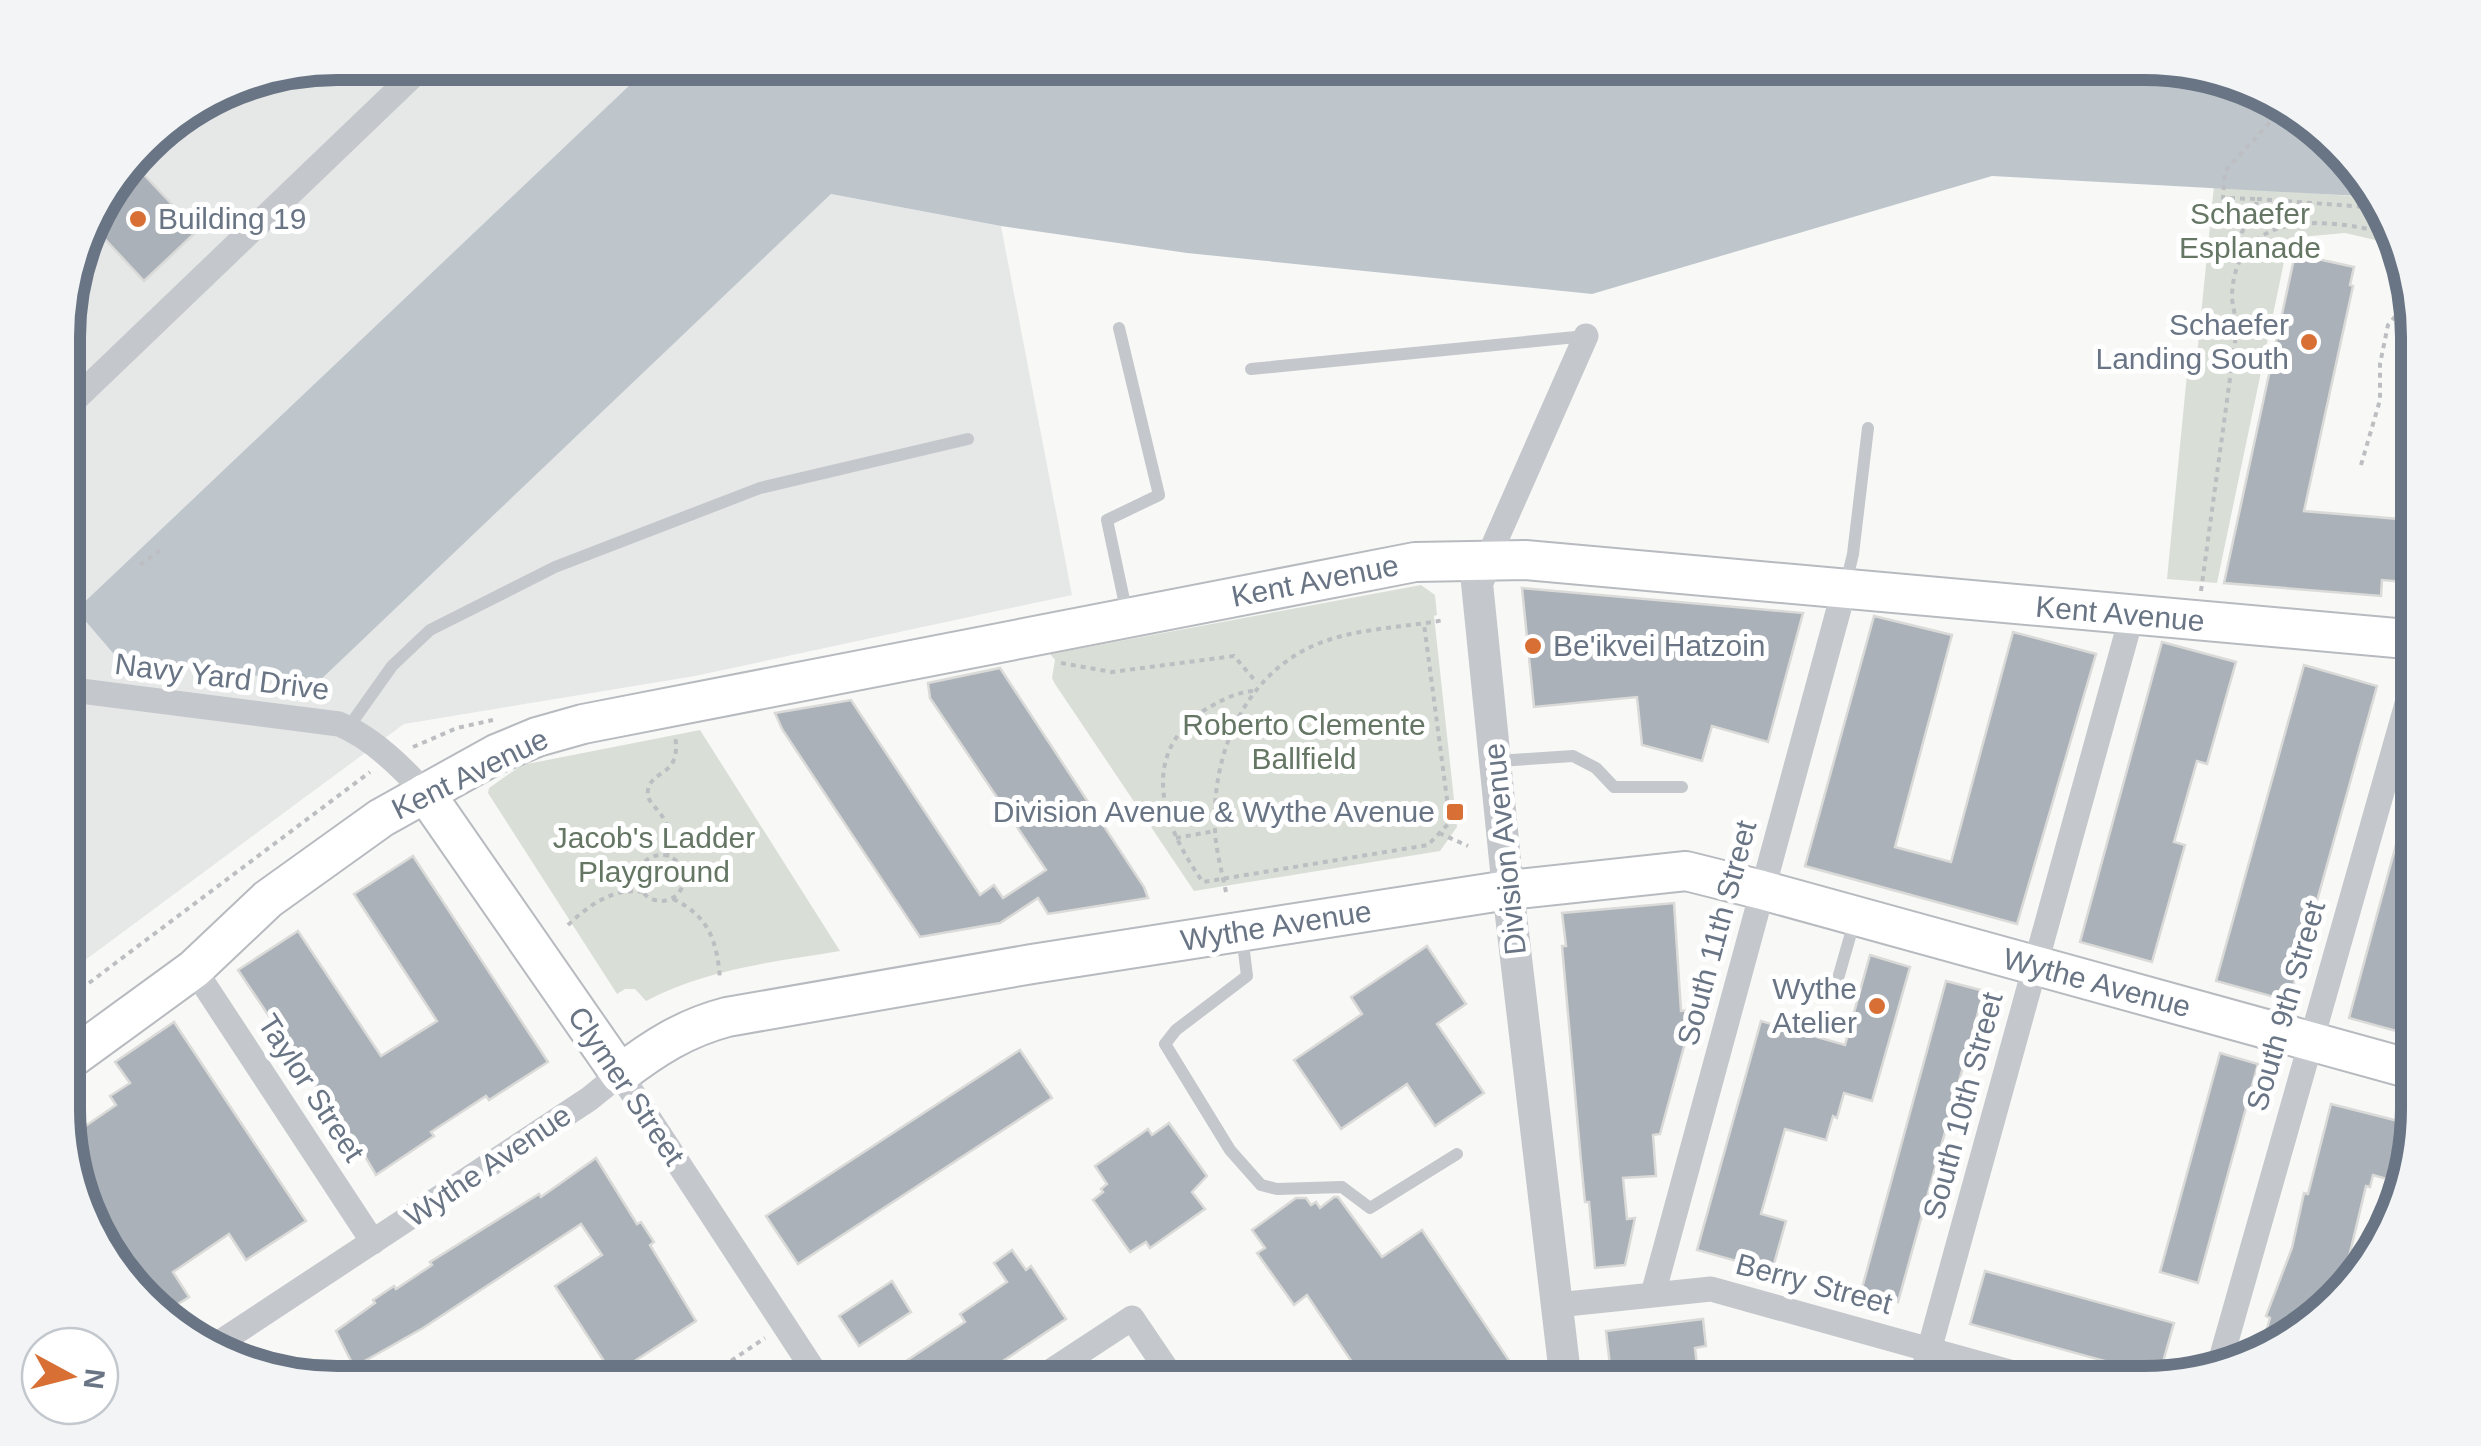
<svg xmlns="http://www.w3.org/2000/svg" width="2481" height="1446" font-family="Helvetica,sans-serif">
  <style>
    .built { fill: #e6e7e7 }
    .green { fill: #d9dfd7 }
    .water { fill: #bec6cc }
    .building { fill: #abb1b8; stroke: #dadad8; stroke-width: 2.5 }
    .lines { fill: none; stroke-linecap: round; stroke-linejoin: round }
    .secondary-casing { stroke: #b7babf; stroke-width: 42 }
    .path { stroke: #bcbec1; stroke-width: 4; stroke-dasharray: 5 5; stroke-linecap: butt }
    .service { stroke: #c4c7cb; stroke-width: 12 }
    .minor { stroke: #c4c7cb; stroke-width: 25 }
    .tertiary { stroke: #c4c7cb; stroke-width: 32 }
    .secondary { stroke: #fff; stroke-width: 38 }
    .poi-dot { fill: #d87036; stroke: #fff; stroke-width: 4 }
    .labels { text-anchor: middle; stroke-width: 10; stroke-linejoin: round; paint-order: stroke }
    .park-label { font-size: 30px; fill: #657764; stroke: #fff }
    .poi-label { font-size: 30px; fill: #697585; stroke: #fff; text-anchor: end }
    .street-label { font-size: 30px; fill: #697585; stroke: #fff }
    .rim { fill: none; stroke: #697585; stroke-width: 12 }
  </style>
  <rect width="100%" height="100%" fill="#f8f8f6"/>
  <!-- built -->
  <polygon class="built" points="337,63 653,63 76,610 114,653 314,684 831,194 1001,226 1072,595 695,676 404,724 65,975 65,302 91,215 156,131 233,83"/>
  <!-- green -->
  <g class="green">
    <polygon points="2214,186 2377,198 2393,244 2345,233 2289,238 2217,583 2167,579 2187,374 2195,374"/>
    <polygon points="1421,585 1435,595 1437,615 1434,616 1457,827 1440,851 1194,891 1055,684 1052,678 1055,660 1050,654"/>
    <path d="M700 730 840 951C773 962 706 969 646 1001L635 989H625L617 994 488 793 489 788 522 765Z"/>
  </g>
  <!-- water -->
  <polygon class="water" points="653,63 2144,63 2282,100 2373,185 2376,197 1992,176 1592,294 1187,253 1001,226 831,194 315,685 113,653 76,610"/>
  <!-- building -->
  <g class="building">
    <polygon points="132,162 197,231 144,281 89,222"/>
    <polygon points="2295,254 2354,267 2350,285 2353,286 2304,511 2411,520 2405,582 2382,580 2381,596 2224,583"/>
    <polygon points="1522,588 1803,613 1768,742 1712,726 1702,761 1642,745 1637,697 1534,707"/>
    <polygon points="1874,616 1952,635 1895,847 1951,862 2013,632 2096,654 2017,924 1805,866"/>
    <polygon points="2162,642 2236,662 2207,764 2197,761 2174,842 2185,845 2152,962 2080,942"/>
    <polygon points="2304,665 2377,686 2289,1001 2216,981"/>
    <polygon points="1000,668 1144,887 1148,898 1048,914 1038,898 1000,923 920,937 782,729 775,713 851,700 980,895 994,885 1003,898 1046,870 930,698 928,683"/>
    <polygon points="2412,786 2418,787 2418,1037 2349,1018"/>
    <polygon points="413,856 548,1062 489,1100 486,1096 431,1132 434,1136 376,1175 353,1136 350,1137 238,970 298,931 381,1056 437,1021 354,894"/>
    <polygon points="1674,903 1681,1011 1694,1010 1660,1134 1653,1135 1656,1176 1623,1178 1627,1219 1635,1218 1625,1265 1595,1268 1589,1202 1585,1202 1581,1161 1562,946 1566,946 1562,913"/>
    <polygon points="1427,946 1466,1004 1437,1024 1484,1093 1435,1126 1407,1084 1341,1129 1294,1060 1362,1014 1351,997"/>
    <polygon points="1870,955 1910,967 1872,1101 1844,1093 1837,1118 1833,1116 1826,1140 1785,1129 1761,1214 1786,1221 1772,1271 1697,1250 1761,1021 1845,1045"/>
    <polygon points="1946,981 1984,991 1898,1302 1861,1292"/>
    <polygon points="174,1022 306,1221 246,1260 229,1234 173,1272 189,1297 164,1313 108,1261 65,1144 65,1105 81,1129 116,1105 110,1096 130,1083 115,1062"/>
    <polygon points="1020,1050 1052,1098 798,1264 766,1216"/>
    <polygon points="2220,1053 2258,1064 2198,1283 2160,1272"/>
    <polygon points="2331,1104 2418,1126 2401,1183 2373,1175 2370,1187 2366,1186 2342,1286 2282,1346 2260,1353 2270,1318 2266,1316 2292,1248 2304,1193 2308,1194"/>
    <polygon points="1169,1123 1207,1176 1192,1192 1205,1209 1150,1248 1146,1242 1130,1252 1093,1200 1103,1192 1101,1189 1107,1184 1095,1166 1148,1129 1152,1135"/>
    <polygon points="596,1158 637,1224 641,1222 654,1242 650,1245 696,1321 613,1375 555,1286 602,1255 581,1224 423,1328 354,1367 336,1331 375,1303 373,1300 394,1286 396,1289 432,1265 430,1262 539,1194 541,1197"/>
    <polygon points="1334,1197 1338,1197 1382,1257 1422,1230 1524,1383 1366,1383 1307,1295 1294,1305 1257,1253 1265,1248 1252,1230 1296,1198 1306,1198 1311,1205 1316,1202 1320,1208"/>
    <polygon points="1012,1250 1026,1270 1031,1266 1066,1319 970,1383 873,1383 965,1322 960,1314 1007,1282 994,1263"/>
    <polygon points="1985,1271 2174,1323 2159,1376 1970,1324"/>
    <polygon points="892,1281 911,1312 859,1346 839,1316"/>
    <polygon points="1703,1319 1706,1346 1695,1348 1699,1383 1612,1383 1606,1331"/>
  </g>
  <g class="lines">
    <defs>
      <g id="secondary">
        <path d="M425 793 620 1074C654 1048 685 1028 727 1017L1032 964 1508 890 1686 871 1762 890 2418 1071"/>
        <polyline points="65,1063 194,969 268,899 381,818 496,754 537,737 583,724 1415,562 1525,560 2418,640"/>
      </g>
    </defs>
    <!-- secondary casing -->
    <use href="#secondary" class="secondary-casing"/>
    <!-- path -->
    <g class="path">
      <polyline points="2257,199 2380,208"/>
      <path d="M2240 263C2239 255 2238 245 2240 238 2244 223 2256 214 2257 199L2223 198 2225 171 2287 104"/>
      <polyline points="2361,465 2380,400 2380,364 2388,325 2408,301 2412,301"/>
      <polyline points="140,565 162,549"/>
      <path d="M2201 591 2237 327C2236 317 2232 305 2232 296 2235 207 2329 218 2389 234"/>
      <polyline points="1061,663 1112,672 1234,656 1257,683"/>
      <path d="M1253 691C1236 692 1218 702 1203 711 1137 757 1164 828 1203 882L1428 845 1450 822 1424 624"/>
      <polyline points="413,747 457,728 493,720"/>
      <polyline points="1439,833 1468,846"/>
      <polyline points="1176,838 1215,831"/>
      <circle cx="661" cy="878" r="23"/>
      <path d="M667 857C678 811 644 809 648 790 652 768 682 778 675 735"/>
      <path d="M1226 892C1222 872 1216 851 1215 831 1211 756 1243 676 1315 645 1354 628 1402 628 1444 620"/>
      <path d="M673 899C709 916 717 941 720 979"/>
      <path d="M568 925C588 906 613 887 643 892"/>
      <polyline points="65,1001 370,772"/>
      <polyline points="698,1383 765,1338"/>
    </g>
    <!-- service -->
    <g class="service">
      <polyline points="1119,328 1159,495 1107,520 1127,614"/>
      <polyline points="1251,369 1586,336"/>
      <polyline points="1845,587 1853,554 1868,428"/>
      <polyline points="348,728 392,666 430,630 555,567 760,488 968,439"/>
      <polyline points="1498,761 1573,756 1596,768 1614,787 1682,787"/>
      <polyline points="1242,935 1247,976 1176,1030 1165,1044 1230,1150 1261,1185 1277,1189 1342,1187 1370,1208 1457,1154"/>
      <polyline points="1800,989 1823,995 1835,989 1855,919"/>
    </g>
    <!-- minor -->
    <g class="minor">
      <polyline points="65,409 426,63"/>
      <polyline points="1487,560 1586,336"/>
      <path d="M65 689 339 724C371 737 402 767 425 793"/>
      <polyline points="194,969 373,1242"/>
      <polyline points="1653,1294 1844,590"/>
      <polyline points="1557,1305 1711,1289 2049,1383"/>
      <polyline points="210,1349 589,1099 620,1074 822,1383"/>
      <polyline points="2219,1366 2418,665"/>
      <polyline points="1033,1383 1132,1318 1176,1383"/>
      <polyline points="1920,1383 2132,615"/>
    </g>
    <!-- tertiary -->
    <polyline class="tertiary" points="1487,560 1477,583 1508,890 1566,1383"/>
    <!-- secondary -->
    <use href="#secondary" class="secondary"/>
  </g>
  <!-- markers -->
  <g class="poi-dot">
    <circle cx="138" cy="219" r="10"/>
    <circle cx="2309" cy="342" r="10"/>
    <circle cx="1533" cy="646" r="10"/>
    <rect x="1445" y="802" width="20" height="20" rx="5"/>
    <circle cx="1877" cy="1006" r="10"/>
  </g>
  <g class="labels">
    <!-- park labels -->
    <g class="park-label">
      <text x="2250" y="224">Schaefer<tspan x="2250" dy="34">Esplanade</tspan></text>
      <text x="1304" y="735">Roberto Clemente<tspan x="1304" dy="34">Ballfield</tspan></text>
      <text x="654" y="848">Jacob's Ladder<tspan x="654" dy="34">Playground</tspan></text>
    </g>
    <!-- poi labels -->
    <g class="poi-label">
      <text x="158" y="229" text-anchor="start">Building 19</text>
      <text x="2289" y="335">Schaefer<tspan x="2289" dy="34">Landing South</tspan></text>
      <text x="1553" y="656" text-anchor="start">Be'ikvei Hatzoin</text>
      <text x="1435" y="822">Division Avenue &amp; Wythe Avenue</text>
      <text x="1857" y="999">Wythe<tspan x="1857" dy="34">Atelier</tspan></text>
    </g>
    <!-- street labels -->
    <g class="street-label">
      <text transform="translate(1315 581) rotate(-11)" y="10">Kent Avenue</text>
      <text transform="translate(2120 614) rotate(5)" y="10">Kent Avenue</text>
      <text transform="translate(222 677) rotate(7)" y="10">Navy Yard Drive</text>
      <text transform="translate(470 774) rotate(-26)" y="10">Kent Avenue</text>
      <text transform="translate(1505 849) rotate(-96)" y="10">Division Avenue</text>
      <text transform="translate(1276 926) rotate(-9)" y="10">Wythe Avenue</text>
      <text transform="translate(1717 933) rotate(-75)" y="10">South 11th Street</text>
      <text transform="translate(2097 983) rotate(15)" y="10">Wythe Avenue</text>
      <text transform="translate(2286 1006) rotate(-74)" y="10">South 9th Street</text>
      <text transform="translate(626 1086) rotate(56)" y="10">Clymer Street</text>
      <text transform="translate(311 1088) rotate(57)" y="10">Taylor Street</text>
      <text transform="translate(1963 1106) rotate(-75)" y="10">South 10th Street</text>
      <text transform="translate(488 1166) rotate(-34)" y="10">Wythe Avenue</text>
      <text transform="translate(1814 1284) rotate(15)" y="10">Berry Street</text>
    </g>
  </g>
  <!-- crop -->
  <path d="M0 0H2481V1446H0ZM337 80H2144A257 257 0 0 1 2401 337V1109A257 257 0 0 1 2144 1366H337A257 257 0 0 1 80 1109V337A257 257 0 0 1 337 80Z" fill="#f3f4f5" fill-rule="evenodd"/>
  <path class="rim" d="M337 80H2144A257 257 0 0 1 2401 337V1109A257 257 0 0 1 2144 1366H337A257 257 0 0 1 80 1109V337A257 257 0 0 1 337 80Z"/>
  <!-- north arrow -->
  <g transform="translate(70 1376) rotate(97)"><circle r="48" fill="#ffffff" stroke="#c3c8ce" stroke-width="2.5"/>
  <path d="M0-8L18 38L0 25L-18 38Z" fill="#d87036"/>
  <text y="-15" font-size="28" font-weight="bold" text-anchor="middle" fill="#697585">N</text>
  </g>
</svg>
